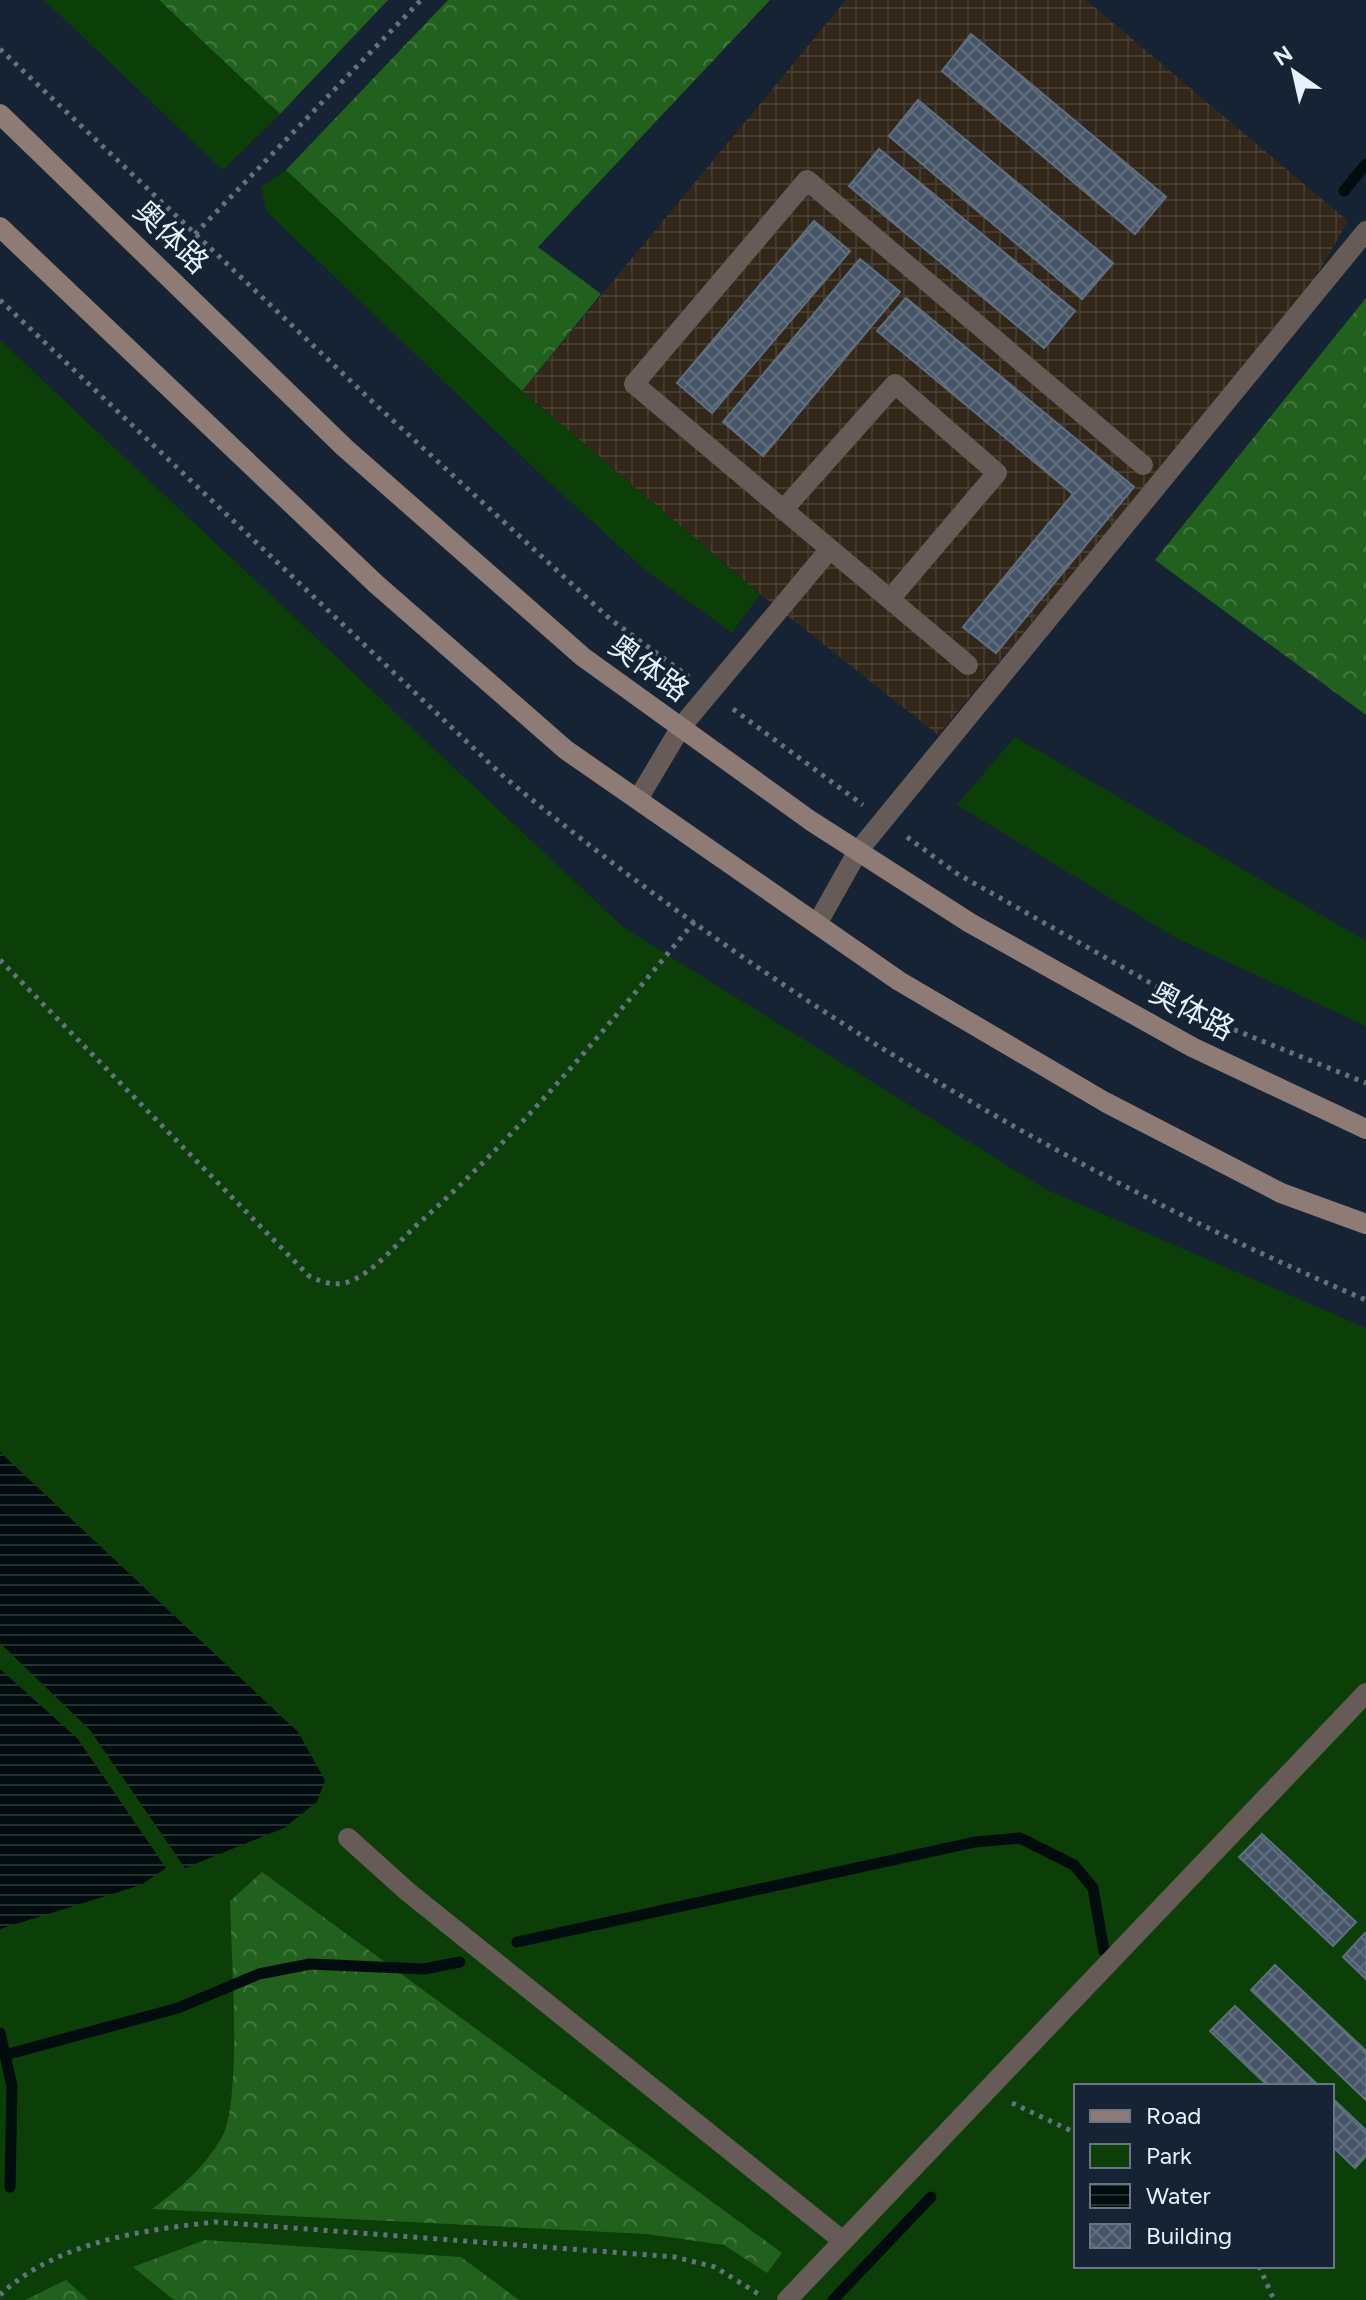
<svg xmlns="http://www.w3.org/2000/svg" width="1366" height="2300" font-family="Figtree,'Noto Sans SC',sans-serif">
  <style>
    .industrial { fill: url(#industrial-grid) }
    .green { fill: #0b3f07; fill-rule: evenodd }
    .forest { fill: url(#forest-crowns) }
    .water { fill: url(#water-rules) }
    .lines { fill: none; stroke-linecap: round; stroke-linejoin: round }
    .stream { stroke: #000c0e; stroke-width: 11 }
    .building { fill: url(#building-cross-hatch); stroke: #607084; stroke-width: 2 }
    .path { stroke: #657180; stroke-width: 5; stroke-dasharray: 4 6; stroke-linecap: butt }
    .lane { stroke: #675b57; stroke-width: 20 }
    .secondary { stroke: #8e7b75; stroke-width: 20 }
    .labels { text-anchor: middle; stroke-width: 6; stroke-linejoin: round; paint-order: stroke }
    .street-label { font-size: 30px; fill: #e7f1fc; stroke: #152334 }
  </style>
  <defs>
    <pattern id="industrial-grid" width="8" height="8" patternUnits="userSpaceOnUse" patternTransform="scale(2)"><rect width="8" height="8" fill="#332719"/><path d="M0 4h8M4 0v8" fill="none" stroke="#473c30"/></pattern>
    <pattern id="forest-crowns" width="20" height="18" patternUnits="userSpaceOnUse" patternTransform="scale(2)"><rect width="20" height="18" fill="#22611d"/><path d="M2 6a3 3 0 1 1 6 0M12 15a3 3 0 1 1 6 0" fill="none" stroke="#42783f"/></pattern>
    <pattern id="water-rules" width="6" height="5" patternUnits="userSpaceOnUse" patternTransform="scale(2)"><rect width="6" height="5" fill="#000c0e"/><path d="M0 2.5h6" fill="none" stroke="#253032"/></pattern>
    <pattern id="building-cross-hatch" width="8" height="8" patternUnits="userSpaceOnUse" patternTransform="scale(2)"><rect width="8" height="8" fill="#465568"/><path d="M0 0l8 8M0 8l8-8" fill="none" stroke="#616e7e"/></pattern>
  </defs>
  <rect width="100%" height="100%" fill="#152334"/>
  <!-- industrial -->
  <polygon class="industrial" points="846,0 1086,0 1348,221 1308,291 938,735 760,594 522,391"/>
  <!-- green -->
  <g class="green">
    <polygon points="44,0 159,0 280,114 223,170"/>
    <polygon points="286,170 522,391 760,594 732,633 644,569 536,470 267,212 261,187"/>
    <path d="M0 340 624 928 1045 1189 1366 1328V2300H0ZM1076 2086H1332V2266H1076Z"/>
    <polygon points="1015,737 1366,941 1366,1026 1176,938 957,805"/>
  </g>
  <!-- forest -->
  <g class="forest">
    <polygon points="159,0 388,0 280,114"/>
    <polygon points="448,0 770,0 538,247 601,294 522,391 286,170"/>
    <polygon points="1366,298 1366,715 1155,560"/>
    <path d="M262 1872 782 2253 767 2273 724 2245 647 2234 152 2209C179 2189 203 2169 221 2139 243 2103 231 1951 230 1901Z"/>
    <polygon points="205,2240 461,2257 519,2300 174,2300 133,2267"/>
    <polygon points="66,2280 88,2300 25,2300"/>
  </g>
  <!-- water -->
  <g class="water">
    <polygon points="0,1452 298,1732 325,1780 317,1802 284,1828 185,1868 90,1730 0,1643"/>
    <polygon points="0,1669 77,1738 166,1868 141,1885 0,1929"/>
  </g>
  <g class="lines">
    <!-- stream -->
    <g class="stream">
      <polyline points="1344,191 1366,164"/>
      <polyline points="517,1942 975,1842 1020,1838 1074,1865 1093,1888 1104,1951"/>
      <polyline points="0,2033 12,2086 10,2187"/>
      <polyline points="5,2055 178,2008 259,1974 310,1964 424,1969 460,1962"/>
      <polyline points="833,2300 931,2197"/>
    </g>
  </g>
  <!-- building -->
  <g class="building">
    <polygon points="971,34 1166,197 1135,234 942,71"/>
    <polygon points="918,100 1113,263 1082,299 889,136"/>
    <polygon points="879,149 1075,311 1044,348 849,186"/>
    <polygon points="814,221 850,251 712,413 677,383"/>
    <polygon points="860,259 900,292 763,456 723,422"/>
    <polygon points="906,298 1134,487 996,653 963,627 1073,494 877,331"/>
    <polygon points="1262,1834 1356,1922 1333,1946 1239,1857"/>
    <polygon points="1365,1933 1366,1934 1366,1979 1343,1957"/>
    <polygon points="1275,1965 1366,2051 1366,2100 1251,1990"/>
    <polygon points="1235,2006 1319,2086 1268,2086 1210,2031"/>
    <polygon points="1332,2098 1366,2130 1366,2156 1355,2168 1332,2146"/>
  </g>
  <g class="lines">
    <!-- path -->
    <g class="path">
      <polyline points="0,49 376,405 610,619 689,677"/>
      <polyline points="195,234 421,0"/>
      <path d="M0 300 503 776C763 991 1057 1168 1366 1300"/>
      <polyline points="733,709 863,805"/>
      <polyline points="907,837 956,873 1230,1028 1366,1083"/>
      <path d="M0 960 309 1276C324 1283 338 1288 355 1279 380 1266 398 1242 419 1223 521 1133 608 1025 695 921"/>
      <polyline points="1012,2103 1076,2133"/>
      <polyline points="1259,2266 1274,2300"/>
      <path d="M0 2295C56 2242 142 2230 215 2222L675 2257 715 2267 760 2295"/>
    </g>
    <!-- lane -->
    <g class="lane">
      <polyline points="783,510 895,384 997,473 890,599"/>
      <polyline points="968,665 634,384 807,180 1143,465"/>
      <polyline points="638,799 681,727 830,549"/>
      <polyline points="817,924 858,851 1366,231"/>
      <polyline points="348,1838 408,1892 843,2241"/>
      <polyline points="787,2300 1366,1693"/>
    </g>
    <!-- secondary -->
    <g class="secondary">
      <polyline points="0,114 345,448 583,657 811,821 970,923 1192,1047 1366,1129"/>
      <polyline points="0,227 376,584 566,750 899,981 1105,1102 1281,1193 1366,1224"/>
    </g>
  </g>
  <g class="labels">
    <!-- street labels -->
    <g class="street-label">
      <text transform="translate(171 237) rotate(44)" y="10">奥体路</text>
      <text transform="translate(649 668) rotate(36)" y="10">奥体路</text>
      <text transform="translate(1192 1011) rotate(28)" y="10">奥体路</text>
    </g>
  </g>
  <!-- legend -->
  <rect x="1074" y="2084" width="260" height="184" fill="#152334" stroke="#697584" stroke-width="2"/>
  <rect x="1090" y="2110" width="40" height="12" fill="#8e7b75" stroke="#697584" stroke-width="2"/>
  <text x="1146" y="2124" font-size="24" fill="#e7f1fc">Road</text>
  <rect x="1090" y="2144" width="40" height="24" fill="#0b3f07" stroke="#697584" stroke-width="2"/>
  <text x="1146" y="2164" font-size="24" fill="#e7f1fc">Park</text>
  <rect x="1090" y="2184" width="40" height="24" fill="url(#water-rules)" stroke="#697584" stroke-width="2"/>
  <text x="1146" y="2204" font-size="24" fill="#e7f1fc">Water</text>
  <rect x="1090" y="2224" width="40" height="24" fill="url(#building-cross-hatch)" stroke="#697584" stroke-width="2"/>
  <text x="1146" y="2244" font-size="24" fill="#e7f1fc">Building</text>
  <!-- north arrow -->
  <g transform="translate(1294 72) rotate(326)" stroke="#152334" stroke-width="6" paint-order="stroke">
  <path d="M0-6L14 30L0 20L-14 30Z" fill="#e7f1fc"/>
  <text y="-12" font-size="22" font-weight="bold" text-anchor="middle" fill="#e7f1fc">N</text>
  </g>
</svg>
